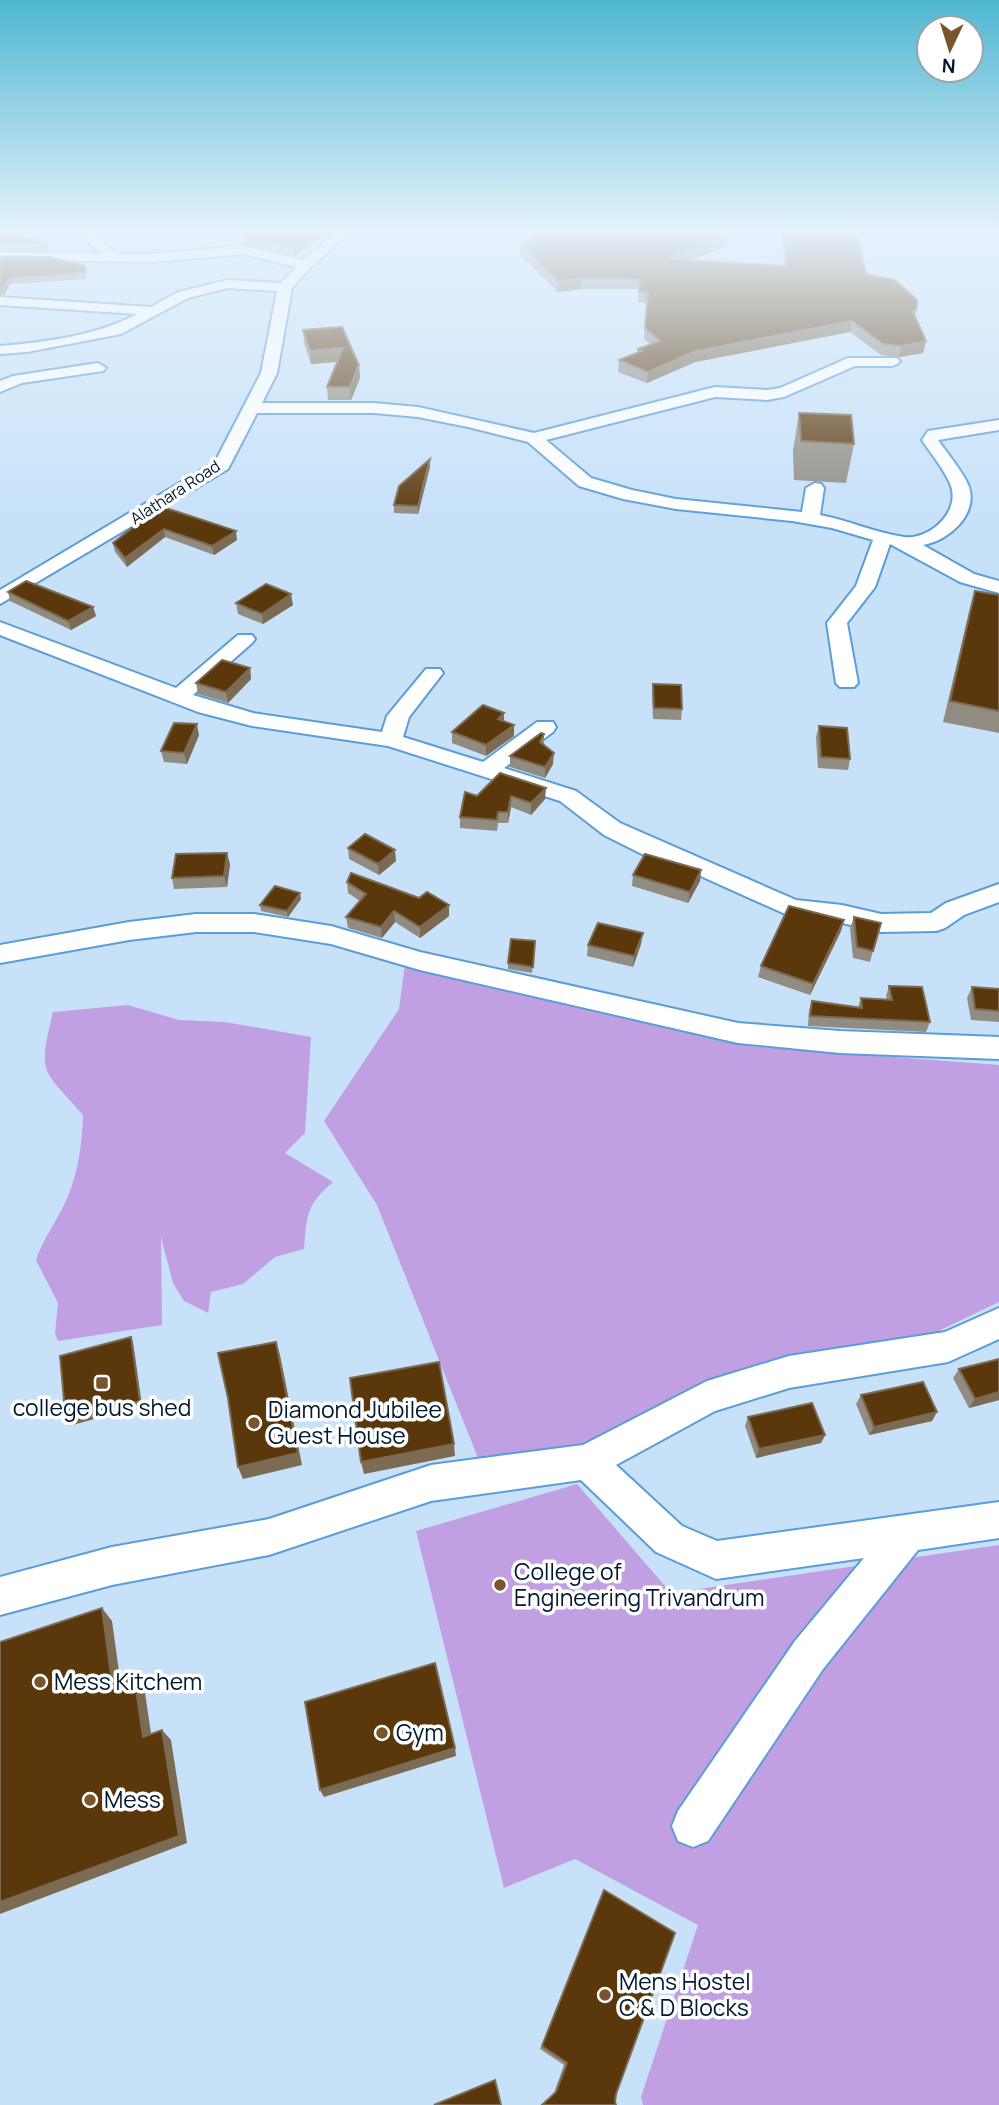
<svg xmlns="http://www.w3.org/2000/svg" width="999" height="2105" font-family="Manrope,sans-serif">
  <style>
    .green { fill: #c09fe3 }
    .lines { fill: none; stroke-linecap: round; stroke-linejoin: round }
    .minor-casing { stroke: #5b9dd6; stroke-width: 4 }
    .minor { fill: #fff; fill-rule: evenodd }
    .wall { fill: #918c82 }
    .shaded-wall { fill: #7b6b53 }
    .building { fill: #5b380c; stroke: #7b6b53; stroke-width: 2 }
    .poi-dot { fill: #79552e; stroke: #fff; stroke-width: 2.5 }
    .labels { text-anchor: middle; stroke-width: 7; stroke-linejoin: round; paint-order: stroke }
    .far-street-label { font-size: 16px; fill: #00192e; stroke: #fff }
    .near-poi-label { font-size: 23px; fill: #00192e; stroke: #fff; text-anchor: start }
  </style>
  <rect width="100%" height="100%" fill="#c7e1f9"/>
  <!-- green -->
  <g class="green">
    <polygon points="405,964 749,1046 999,1065 999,1302 930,1335 787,1356 699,1386 582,1446 478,1458 377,1205 324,1121 399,1009"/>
    <path d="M128 1005 179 1020 225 1022 311 1037 305 1133 285 1153 333 1182C306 1205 307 1215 304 1249L275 1257 243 1284 211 1292 208 1313 184 1301 173 1283 161 1237 162 1325 58 1341 55 1333 58 1303 36 1260C42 1242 52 1228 61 1211 77 1181 82 1149 83 1115 41 1067 38 1075 53 1012Z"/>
    <polygon points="577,1484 671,1593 999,1545 999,2105 643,2105 641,2097 698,1925 575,1859 504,1888 416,1531"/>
  </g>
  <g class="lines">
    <defs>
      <g id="minor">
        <path d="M74 229H88L117 254H152L244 246 303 260 340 229H354L311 267 292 288 277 373 262 403H374L418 407 534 433 715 387 767 390 780 388 848 358H897L900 361 897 364 892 366H855L784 397 767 400 715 397 546 440 591 478 632 490 676 499 802 512 806 488 815 483 821 484 824 488 820 515C848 520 875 533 904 537 929 540 960 513 951 486 945 470 931 454 922 440L928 431 999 420V430L938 440C947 453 964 473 969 487 978 515 948 541 923 545L974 574 999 581V593L960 582 890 544 875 587 847 623 858 683 854 687H840L836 683 827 623 856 586 873 540 832 528 792 521 676 509 623 499 579 486 528 442 468 427 418 417 374 413H257L228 469 0 604V590L215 462 261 373 277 291 228 288 188 298 121 334 27 352 0 354V346C46 342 96 336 137 314L0 305V297L151 307 178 292 228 280 281 283 296 267 244 254 152 262 0 260V252L101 253Z"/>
        <polygon points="98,363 106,368 103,371 22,383 0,392 0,381 13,376"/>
        <polygon points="0,622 176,688 238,635 252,635 255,639 252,643 193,695 253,713 382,732 387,716 426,669 440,669 443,673 409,717 403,737 483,762 537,722 553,722 556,727 553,732 504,768 576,791 620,823 796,900 842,905 881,914 931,913 946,903 999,884 999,902 964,915 945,928 936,931 881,932 842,923 792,917 685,869 646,856 604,835 560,801 388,746 252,726 198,712 0,635"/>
        <polygon points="196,914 254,914 331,926 420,952 738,1023 840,1031 999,1037 999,1059 840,1053 738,1043 420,970 331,944 254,932 196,932 129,940 0,963 0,945 129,922"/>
        <polygon points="999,1308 999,1339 948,1362 789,1388 715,1411 616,1465 682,1526 717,1541 999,1502 999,1538 918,1550 823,1669 708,1841 693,1847 678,1841 672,1826 678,1811 795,1641 864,1558 716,1579 656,1552 581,1480 431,1501 269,1555 112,1585 0,1615 0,1577 112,1547 269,1519 431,1465 583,1445 707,1381 789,1356 945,1332"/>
      </g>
    </defs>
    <!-- minor casing -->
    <use href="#minor" class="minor-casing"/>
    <!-- minor -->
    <use href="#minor" class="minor"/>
  </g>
  <!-- wall -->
  <g class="wall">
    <polygon points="332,229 295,255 242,244 241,237"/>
    <polygon points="784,233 866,274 917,308 915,316 926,341 923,353 899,357 881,355 850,332 695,362 647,383 618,372 619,360 637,353 638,349 650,344 644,339 647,303 638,302 639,289 581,289 558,292 520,255 520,245 659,235 726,237 725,247 692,260 784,266 782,243"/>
    <polygon points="0,234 49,244 50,250 0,249"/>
    <polygon points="0,257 85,266 87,271 86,279 10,284 4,295"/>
    <polygon points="303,330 359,365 360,378 351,400 328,400 327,387 338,362 311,364 304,343"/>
    <polygon points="799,413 854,444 846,483 794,480 793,451"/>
    <polygon points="430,459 430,467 418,514 394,513 394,505"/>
    <polygon points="160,506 237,540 214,555 165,537 127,567 115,552 113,543"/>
    <polygon points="975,591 999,595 999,733 943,722 969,612"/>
    <polygon points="8,592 93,607 96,616 71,630 10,601"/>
    <polygon points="236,603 293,605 263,624 238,614"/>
    <polygon points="250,668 251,679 228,703 198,694 196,683"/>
    <polygon points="653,684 682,709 681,720 653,719 652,695"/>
    <polygon points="504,713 504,721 514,725 514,736 486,756 452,743 452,732"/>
    <polygon points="819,726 850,759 848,770 818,768 816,737"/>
    <polygon points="544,734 544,745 553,764 545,778 510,767 510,756"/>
    <polygon points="199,735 187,764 164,762 161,751"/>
    <polygon points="500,773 545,799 531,815 511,807 508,823 498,823 497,831 460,828 460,817 477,796"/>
    <polygon points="348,848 396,861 379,875 349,859"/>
    <polygon points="230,864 227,887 174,889 172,878"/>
    <polygon points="701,870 700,881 688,903 632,886 633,875"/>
    <polygon points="347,882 449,916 420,938 395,922 382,938 348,928 346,917 360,901 348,893"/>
    <polygon points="301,899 288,917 261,911 260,905"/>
    <polygon points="854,917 873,951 870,962 853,958 850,928"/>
    <polygon points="844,920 841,931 810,995 758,977 761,966"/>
    <polygon points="535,941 532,973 508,969 508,963"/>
    <polygon points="641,944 633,967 587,956 588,945"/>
    <polygon points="889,986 930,1022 926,1032 808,1026 809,1010 812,1001 858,1007 861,998 887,1000 886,996"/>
    <polygon points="972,987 999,989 999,1022 971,1020 967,998"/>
    <polygon points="959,1369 999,1400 969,1408 953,1378"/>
    <polygon points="861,1395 932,1421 869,1435 856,1404"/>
    <polygon points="748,1417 825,1435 821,1443 756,1458 745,1426"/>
    <polygon points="604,1890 616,2094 615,2102 616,2105 541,2105 554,2093 564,2065 540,2049"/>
  </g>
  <!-- shaded-wall -->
  <g class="shaded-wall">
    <polygon points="321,229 332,229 295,255 294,248"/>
    <polygon points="726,237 725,247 668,269 669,259"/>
    <polygon points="9,278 10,284 4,295 0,295 0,289"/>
    <polygon points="581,278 581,289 558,292 559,281"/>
    <polygon points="852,321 850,332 695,362 647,383 648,372 696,351"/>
    <polygon points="926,341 923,353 899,357 902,346"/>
    <polygon points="343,348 345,361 311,364 310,351"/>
    <polygon points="359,365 360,378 351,400 350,387"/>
    <polygon points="430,459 430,467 418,514 418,506"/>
    <polygon points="164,529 165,537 127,567 125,558"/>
    <polygon points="236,531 237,540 214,555 212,546"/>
    <polygon points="291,594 293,605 263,624 262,614"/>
    <polygon points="93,607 96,616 71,630 68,621"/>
    <polygon points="250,668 251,679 228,703 226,692"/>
    <polygon points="504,713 504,724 498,719"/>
    <polygon points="197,724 199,735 187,764 184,753"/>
    <polygon points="514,725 514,736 486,756 486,745"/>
    <polygon points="554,753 553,764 545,778 545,767"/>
    <polygon points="546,788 545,799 531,815 531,803"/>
    <polygon points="511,796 511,807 508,823 508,812"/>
    <polygon points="395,850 396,861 379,875 378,864"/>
    <polygon points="227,853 230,864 227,887 224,876"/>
    <polygon points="701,870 700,881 688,903 690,892"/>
    <polygon points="300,893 301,899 288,917 287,911"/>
    <polygon points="449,905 449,916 420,938 420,927"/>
    <polygon points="394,911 395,922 382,938 381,927"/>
    <polygon points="844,920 841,931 810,995 813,984"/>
    <polygon points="643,933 641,944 633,967 634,956"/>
    <polygon points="131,1337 133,1342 142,1406 69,1426 66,1422"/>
    <polygon points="276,1342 280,1355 302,1465 243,1479 238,1467"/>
    <polygon points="999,1392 999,1400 969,1408 975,1399"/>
    <polygon points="937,1412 932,1421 869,1435 874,1427"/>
    <polygon points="825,1435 821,1443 756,1458 759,1449"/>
    <polygon points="454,1444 455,1456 364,1474 361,1462"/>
    <polygon points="102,1608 112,1621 122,1693 112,1682"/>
    <polygon points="134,1675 144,1686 153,1747 143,1737"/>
    <polygon points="162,1730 171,1740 187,1843 0,1914 0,1902"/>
    <polygon points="455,1748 456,1756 324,1797 320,1790"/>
  </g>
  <!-- building -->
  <g class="building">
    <polygon points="252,229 321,229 294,248 241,237"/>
    <polygon points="549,229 647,229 659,235 677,235 680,231 726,237 669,259 787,266 784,233 857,235 866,274 895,280 917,300 917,308 913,312 926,341 902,346 883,344 852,321 696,351 648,372 619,360 642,351 638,349 660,341 645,328 648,292 639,292 640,279 581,278 559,281 520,245"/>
    <polygon points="6,233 49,244 0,244 0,234"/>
    <polygon points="0,257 49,257 85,266 85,273 9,278 2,289 0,289"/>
    <polygon points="342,327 359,365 350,387 327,387 343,348 310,351 303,330"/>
    <polygon points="799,413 851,415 854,444 801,441"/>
    <polygon points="430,459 418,506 394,505 399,486"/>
    <polygon points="160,506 236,531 212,546 164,529 125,558 113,543"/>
    <polygon points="26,581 93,607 68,621 8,592"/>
    <polygon points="266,584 291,594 262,614 236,603"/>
    <polygon points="975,591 999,595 999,711 950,701"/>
    <polygon points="222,660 250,668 226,692 196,683"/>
    <polygon points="653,684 681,685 682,709 654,708"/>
    <polygon points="483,705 504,713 498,719 514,725 486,745 452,732"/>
    <polygon points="174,723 197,724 184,753 161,751"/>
    <polygon points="819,726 847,728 850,759 821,757"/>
    <polygon points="541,733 544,734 540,742 554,753 545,767 510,756"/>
    <polygon points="500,773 546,788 531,803 511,796 508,812 498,812 497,820 460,817 465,792 477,796"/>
    <polygon points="365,834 395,850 378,864 348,848"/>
    <polygon points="227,853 224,876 172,878 176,854"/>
    <polygon points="645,854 701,870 690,892 633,875"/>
    <polygon points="351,873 419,898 427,892 449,905 420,927 394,911 381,927 346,917 366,894 347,882"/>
    <polygon points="275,886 300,893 287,911 260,905"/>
    <polygon points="789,906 844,920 813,984 761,966"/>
    <polygon points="854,917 881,923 873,951 857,947"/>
    <polygon points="598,923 643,933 634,956 588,945"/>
    <polygon points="511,939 535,941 533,967 508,963"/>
    <polygon points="889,986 922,987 930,1022 810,1016 812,1001 862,1008 861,998 892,1000"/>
    <polygon points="972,987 999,989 999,1011 975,1009"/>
    <polygon points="131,1337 140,1401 66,1422 60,1356"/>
    <polygon points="276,1342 298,1453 238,1467 228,1398 218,1353"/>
    <polygon points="999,1359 999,1392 975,1399 959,1369"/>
    <polygon points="439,1362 454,1444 361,1462 350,1378"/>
    <polygon points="923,1382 937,1412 874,1427 861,1395"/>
    <polygon points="812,1403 825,1435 759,1449 748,1417"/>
    <polygon points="102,1608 112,1682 134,1675 143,1737 162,1730 179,1836 0,1902 0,1642"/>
    <polygon points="435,1663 455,1748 320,1790 305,1702"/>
    <polygon points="604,1890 675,1933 616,2094 615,2102 616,2105 542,2105 556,2092 567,2063 542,2046"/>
    <polygon points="495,2080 501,2105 434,2105"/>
  </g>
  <!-- sky -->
  <linearGradient id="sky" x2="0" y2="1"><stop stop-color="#4fb7d1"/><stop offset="0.44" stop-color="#e6f2fc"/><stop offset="1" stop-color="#e6f2fc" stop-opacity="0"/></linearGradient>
  <rect width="999" height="524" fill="url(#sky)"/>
  <!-- markers -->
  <g class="poi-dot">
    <rect x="95" y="1376" width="14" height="14" rx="3.5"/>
    <circle cx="254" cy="1423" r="7"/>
    <circle cx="500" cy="1585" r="7"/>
    <circle cx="40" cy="1682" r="7"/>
    <circle cx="382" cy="1733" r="7"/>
    <circle cx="90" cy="1800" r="7"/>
    <circle cx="605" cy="1995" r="7"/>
  </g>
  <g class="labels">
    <!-- far-street labels -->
    <g class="far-street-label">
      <text transform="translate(175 492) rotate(-33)" y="6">Alathara Road</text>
    </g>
    <!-- near-poi labels -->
    <g class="near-poi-label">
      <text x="102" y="1416" text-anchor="middle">college bus shed</text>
      <text x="268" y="1418">Diamond Jubilee<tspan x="268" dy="26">Guest House</tspan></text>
      <text x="514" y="1580">College of<tspan x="514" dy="26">Engineering Trivandrum</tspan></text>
      <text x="54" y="1690">Mess Kitchem</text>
      <text x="396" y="1741">Gym</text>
      <text x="104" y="1808">Mess</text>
      <text x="619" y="1990">Mens Hostel<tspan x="619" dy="26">C &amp; D Blocks</tspan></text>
    </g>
  </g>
  <!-- north arrow -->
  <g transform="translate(950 49) rotate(184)"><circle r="33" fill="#ffffff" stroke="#99a3ab" stroke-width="2"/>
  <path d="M0-5L12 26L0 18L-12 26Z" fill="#79552e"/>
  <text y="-10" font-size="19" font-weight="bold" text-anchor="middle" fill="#00192e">N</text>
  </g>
</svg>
